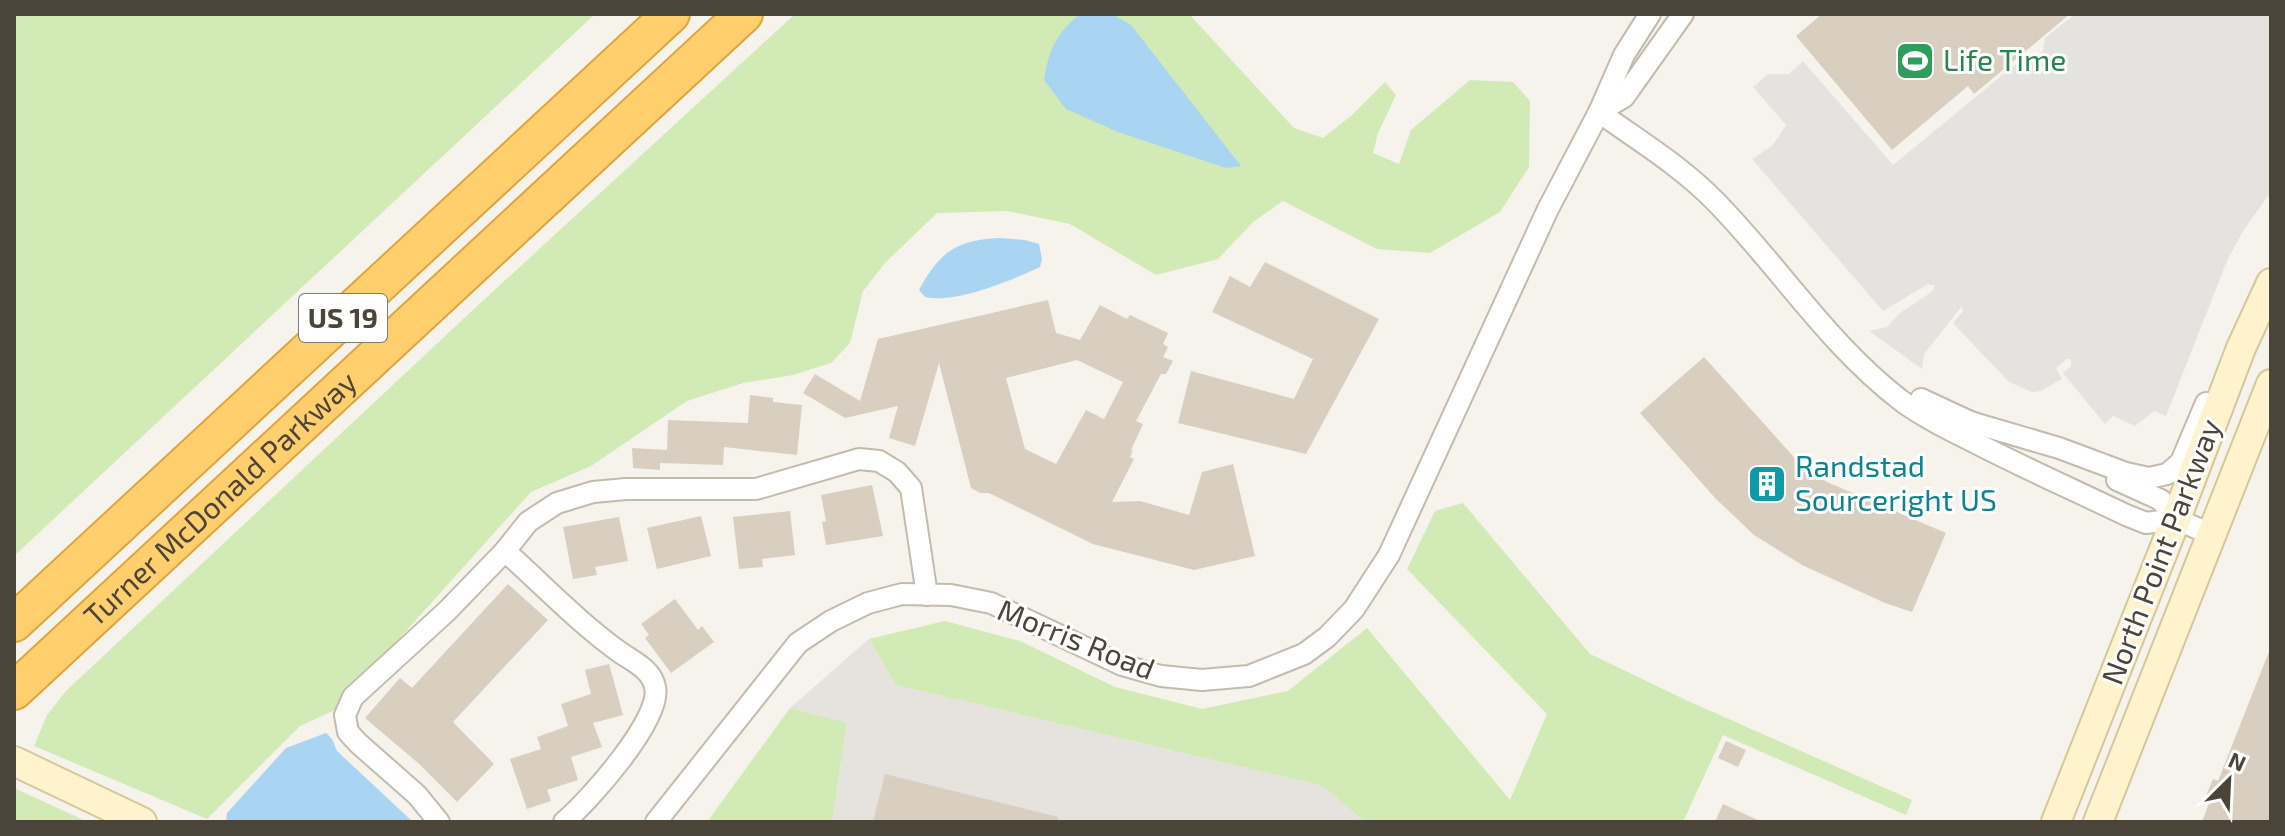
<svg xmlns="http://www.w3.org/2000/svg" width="2285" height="836" font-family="'Exo 2',sans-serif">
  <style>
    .industrial { fill: #e6e2dd }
    .green { fill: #d2eab5 }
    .parking { fill: #e5e3e0 }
    .water { fill: #a9d4f2 }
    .building { fill: #d8cfc1; fill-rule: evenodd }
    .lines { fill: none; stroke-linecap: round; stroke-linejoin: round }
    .street-casing { stroke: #c2bbae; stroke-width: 24 }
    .secondary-casing { stroke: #d6c79b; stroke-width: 32 }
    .highway-casing { stroke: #e0a43c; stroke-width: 40 }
    .street { stroke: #fff; stroke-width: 20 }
    .secondary { stroke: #fff3cd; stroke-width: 28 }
    .highway { stroke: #ffcf6e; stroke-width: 36 }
    .labels { text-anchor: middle; stroke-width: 6; stroke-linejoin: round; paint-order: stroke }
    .shield { fill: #fff; stroke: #817c74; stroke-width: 2 }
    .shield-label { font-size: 28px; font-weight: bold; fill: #4b4439 }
    .leisure-label { font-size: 30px; fill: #27864d; stroke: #fff; text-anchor: start }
    .culture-label { font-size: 30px; fill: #0d838f; stroke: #fff; text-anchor: start }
    .street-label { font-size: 30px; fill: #4b4439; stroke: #fff }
  </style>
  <rect width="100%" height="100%" fill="#f6f3ec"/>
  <!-- industrial -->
  <polygon class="industrial" points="869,639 896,685 1323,786 1365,822 832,822 847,724 790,708"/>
  <!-- green -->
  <g class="green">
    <polygon points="14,14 595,14 14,556"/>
    <polygon points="795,14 1189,14 1294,128 1323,138 1351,116 1385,82 1396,95 1378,133 1373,153 1399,164 1411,130 1470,80 1513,82 1530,101 1529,167 1500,212 1430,253 1377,249 1283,201 1253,222 1218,259 1156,275 1070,224 1007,211 937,213 885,263 863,291 850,343 831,363 793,375 743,383 687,401 591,466 531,492 335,710 300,726 207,819 34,746 47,715 66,691 475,308"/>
    <polygon points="1463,503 1590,654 1688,701 1912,800 1906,815 1723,735 1683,822 1365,822 1323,786 896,685 869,639 945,621 1020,641 1115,687 1202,709 1288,691 1367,628 1510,800 1547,714 1407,569 1435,511"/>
    <polygon points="790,708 847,723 832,822 707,822"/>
    <polygon points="14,788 88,822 14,822"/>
  </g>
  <!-- parking -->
  <polygon class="parking" points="2075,14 2271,14 2271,192 2243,231 2227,261 2166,416 2154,411 2135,426 2113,416 2105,424 2063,373 2071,366 2071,359 2067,359 2056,368 2062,379 2041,391 2032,392 2009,382 1953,323 1963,311 1962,306 1924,354 1922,369 1869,331 1887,327 1900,313 1933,291 1935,286 1928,284 1883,311 1752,159 1773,145 1786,125 1753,87 1768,74 1789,74 1803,61 1893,165 2023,58 2035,58 2043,51 2045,38"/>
  <!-- water -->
  <g class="water">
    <path d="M1080 14H1112L1131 25 1241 166 1226 168 1118 132 1066 109 1044 80C1049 49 1056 34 1080 14Z"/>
    <path d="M1000 238 1025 240 1039 244 1042 259 1040 267C1012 280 955 304 925 297L919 290C940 251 957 240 1000 238Z"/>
    <polygon points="326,733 332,739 337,751 413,822 226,822 227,813 286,748"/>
  </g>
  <!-- building -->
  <g class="building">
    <polygon points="1822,14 2070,14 1974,94 1968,86 1892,150 1796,36"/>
    <polygon points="1265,262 1379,319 1306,454 1178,423 1191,371 1294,399 1313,359 1212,312 1230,276 1250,287"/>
    <path d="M1048 300 1056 333 1080 340 1100 305 1127 319 1130 315 1168 333 1163 344 1168 347 1163 357 1173 361 1166 374H1161L1136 421 1143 424 1131 450H1133L1130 457 1134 459 1112 502 1140 501 1189 515 1202 472 1233 464 1255 556 1194 570 1093 544 989 493H980L971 488 939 363 915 446 889 438 898 406 845 418 803 393 815 374 860 401 878 339ZM1077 360 1123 382 1104 419 1086 410 1056 464 1025 449 1006 378Z"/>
    <polygon points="1704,357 1801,465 1827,482 1946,533 1912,612 1885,603 1802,565 1754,535 1715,498 1640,413"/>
    <polygon points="750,395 773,398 773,402 802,405 797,455 724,447 723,465 660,463 660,470 633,468 632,448 667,450 668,420 748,423"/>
    <polygon points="872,485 883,536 826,545 822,522 826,521 821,495"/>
    <polygon points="790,511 795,555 762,559 763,567 739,569 733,517"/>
    <polygon points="701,516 711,556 657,569 647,528"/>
    <polygon points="619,517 628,561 595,567 597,575 573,579 563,527"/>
    <polygon points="508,584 548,620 453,722 494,764 457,802 418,763 365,718 400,678 412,688"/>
    <polygon points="675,599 698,630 702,626 714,642 671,673 645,638 649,635 641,624"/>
    <polygon points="2270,649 2271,822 2202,822 2211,798 2206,796 2213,779 2218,781"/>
    <polygon points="609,664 623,715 593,723 602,747 571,757 578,780 547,790 551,801 527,809 510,759 541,749 537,737 568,726 561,704 591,694 585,670"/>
    <polygon points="1726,741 1746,750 1738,767 1718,758"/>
    <polygon points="885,774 1058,817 1058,822 873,822"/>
    <polygon points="1723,804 1762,822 1715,822"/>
  </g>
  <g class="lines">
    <defs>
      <g id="street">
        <path d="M1599 112C1639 141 1681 166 1715 201 1779 266 1829 346 1903 402 1924 417 1948 429 1972 441 2022 467 2074 490 2126 515L2146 523 2176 519"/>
        <polyline points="1599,112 1624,97 1683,14"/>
        <polyline points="1921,399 1979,426"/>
        <polyline points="1967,421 2059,448 2126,473 2149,478 2167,474 2181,462 2206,403"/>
        <polyline points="2117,480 2161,500 2176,519 2210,534"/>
        <path d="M505 551C543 585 579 623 621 653 634 662 652 670 655 687 663 718 588 802 564 822"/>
        <polyline points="439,822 417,795 358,743 348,732 345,715 353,697 447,611 505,551 528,522 557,503 593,492 626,489 756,489 859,459 879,461 897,472 911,488 927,595"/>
        <polyline points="656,822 798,643 831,621 868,603 902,594 951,595 991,603 1122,665 1161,676 1202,680 1249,676 1304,654 1327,637 1354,609 1389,555 1548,209 1599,112 1624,55 1650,14"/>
      </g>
      <g id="secondary">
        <polyline points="14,761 142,822"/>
        <polyline points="2056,822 2176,519 2241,348 2271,283"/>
        <polyline points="2098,822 2271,384"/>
      </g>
      <g id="highway">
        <polyline points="14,623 671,14"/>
        <path id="s1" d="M14 691 744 14"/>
      </g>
    </defs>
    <!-- street casing -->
    <use href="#street" class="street-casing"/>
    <!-- secondary casing -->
    <use href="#secondary" class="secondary-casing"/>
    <!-- highway casing -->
    <use href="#highway" class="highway-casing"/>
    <!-- street -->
    <use href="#street" class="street"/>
    <!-- secondary -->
    <use href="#secondary" class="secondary"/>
    <!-- highway -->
    <use href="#highway" class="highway"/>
  </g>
  <!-- icons -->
  <defs>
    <symbol id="stadium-square" viewBox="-11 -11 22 22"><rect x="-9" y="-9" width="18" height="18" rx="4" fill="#2e9e5b" stroke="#fff"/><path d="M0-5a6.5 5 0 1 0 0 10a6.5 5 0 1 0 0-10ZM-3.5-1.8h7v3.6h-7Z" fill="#fff"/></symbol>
    <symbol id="building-square" viewBox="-11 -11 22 22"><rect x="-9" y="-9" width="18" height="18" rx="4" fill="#0f9aa8" stroke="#fff"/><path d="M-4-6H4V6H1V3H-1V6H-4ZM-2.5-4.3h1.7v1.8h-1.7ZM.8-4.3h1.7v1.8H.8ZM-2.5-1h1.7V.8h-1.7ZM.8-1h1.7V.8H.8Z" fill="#fff"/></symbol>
  </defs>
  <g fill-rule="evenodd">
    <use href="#stadium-square" x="1893" y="39" width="44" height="44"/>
    <use href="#building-square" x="1745" y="462" width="44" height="44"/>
  </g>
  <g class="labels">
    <!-- shield labels -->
    <rect class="shield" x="299" y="294" width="88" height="48" rx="6"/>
    <g class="shield-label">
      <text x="343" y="328">US 19</text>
    </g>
    <!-- leisure labels -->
    <g class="leisure-label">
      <text x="1943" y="71">Life Time</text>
    </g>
    <!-- culture labels -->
    <g class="culture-label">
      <text x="1795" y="477">Randstad<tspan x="1795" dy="34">Sourceright US</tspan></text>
    </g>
    <!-- street labels -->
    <g class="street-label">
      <text dy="10" stroke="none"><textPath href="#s1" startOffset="282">Turner McDonald Parkway</textPath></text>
      <text transform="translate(2162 552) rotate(-69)" y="10">North Point Parkway</text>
      <text transform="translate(1076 640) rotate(22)" y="10">Morris Road</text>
    </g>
  </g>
  <!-- border -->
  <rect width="2285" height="836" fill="none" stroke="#4b4439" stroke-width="32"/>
  <!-- north arrow -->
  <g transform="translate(2229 780) rotate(24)" stroke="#ffffff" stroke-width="6" paint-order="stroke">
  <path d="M0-6L14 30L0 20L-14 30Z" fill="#4b4439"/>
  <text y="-12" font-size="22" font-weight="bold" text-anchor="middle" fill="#4b4439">N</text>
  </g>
</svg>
